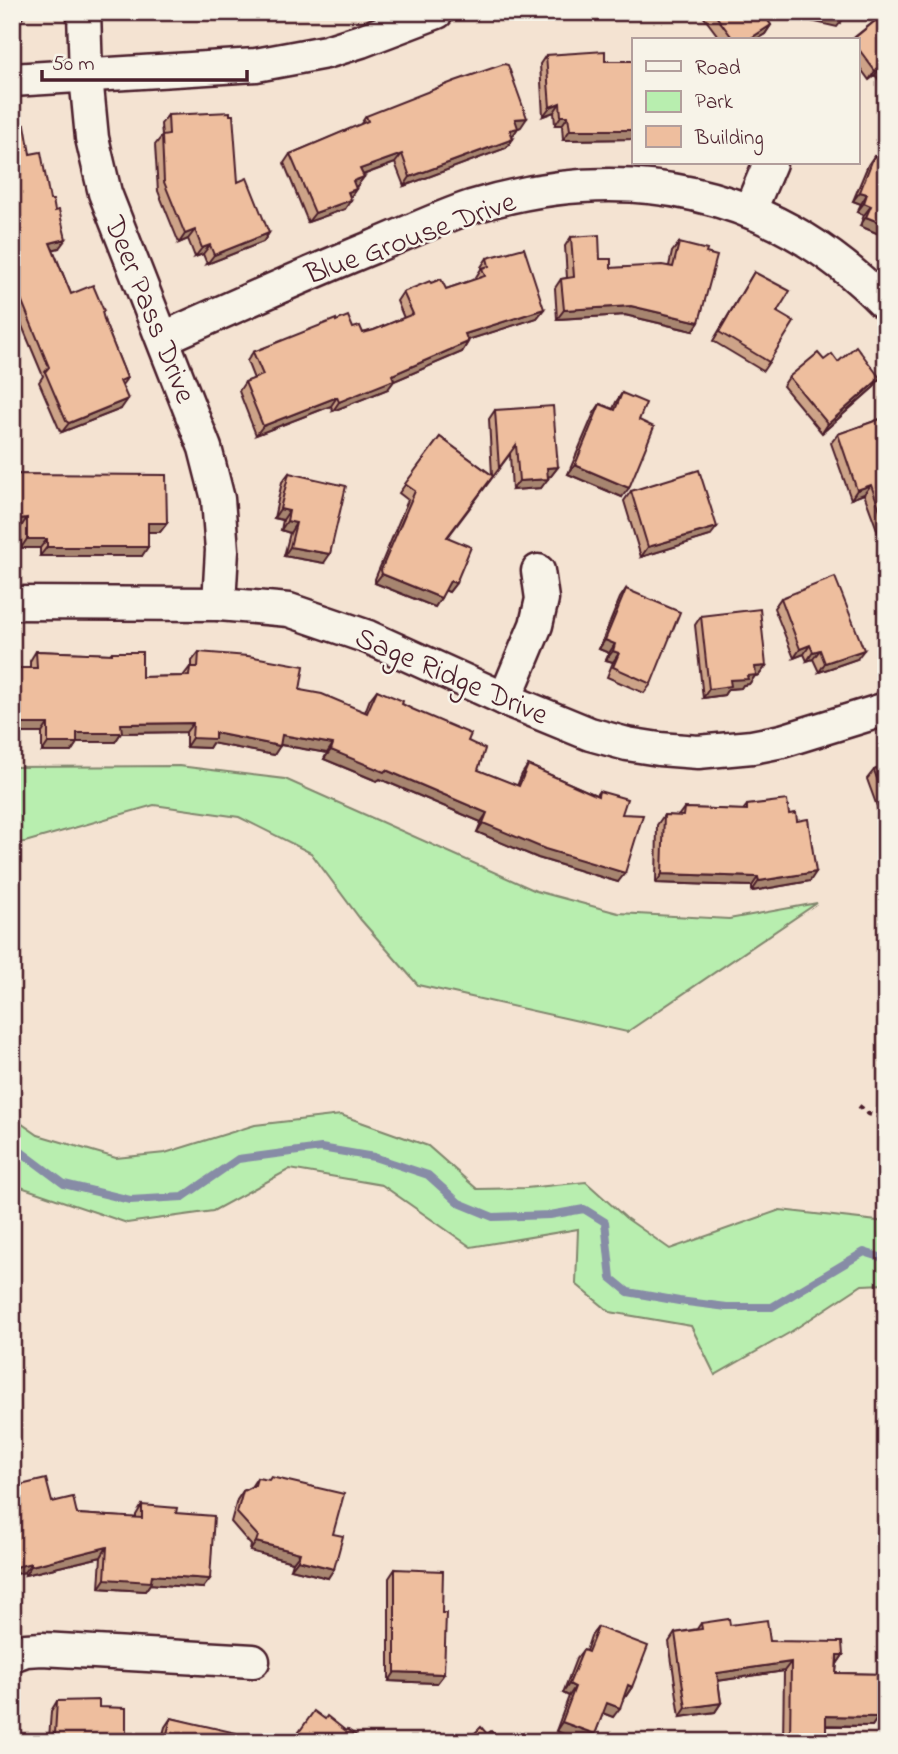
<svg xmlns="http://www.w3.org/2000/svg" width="898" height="1754" font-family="'Indie Flower',sans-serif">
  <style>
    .green { fill: #b8eeaf; stroke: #81866d; stroke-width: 2 }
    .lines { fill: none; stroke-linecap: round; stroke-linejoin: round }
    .stream { stroke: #878ca6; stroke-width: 8 }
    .minor-casing { stroke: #4a1f2b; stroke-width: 37 }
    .path { stroke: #4a1f2b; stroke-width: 4.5; stroke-dasharray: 5 5; stroke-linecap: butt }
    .minor { stroke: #f7f3e8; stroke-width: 32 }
    .wall { fill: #cda388; stroke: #4a1f2b; stroke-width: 2 }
    .shaded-wall { fill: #a7856f; stroke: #4a1f2b; stroke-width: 2 }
    .building { fill: #eebe9e; stroke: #4a1f2b; stroke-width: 2 }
    .labels { text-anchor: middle; stroke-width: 5; stroke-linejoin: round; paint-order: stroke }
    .street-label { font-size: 30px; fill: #4a1f2b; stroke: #f7f3e8 }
  </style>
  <rect width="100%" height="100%" fill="#f4e3d2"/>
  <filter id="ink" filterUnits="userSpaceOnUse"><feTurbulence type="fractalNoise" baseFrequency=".0143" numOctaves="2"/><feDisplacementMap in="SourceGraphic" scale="14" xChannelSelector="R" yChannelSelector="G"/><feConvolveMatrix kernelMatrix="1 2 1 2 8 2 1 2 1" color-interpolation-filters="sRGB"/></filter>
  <g filter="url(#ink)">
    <!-- green -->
    <g class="green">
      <polygon points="179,766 285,779 536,891 618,913 729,919 817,903 627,1032 418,985 361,920 311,853 239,817 154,805 25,842 12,842 12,767"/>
      <polygon points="341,1115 428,1146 477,1189 526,1188 586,1182 626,1218 670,1249 780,1210 886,1222 886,1284 862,1285 789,1333 715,1375 691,1326 610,1312 576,1284 578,1229 471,1247 382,1185 290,1169 213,1211 127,1223 12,1184 12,1117 38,1135 116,1158 165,1153 255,1125"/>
    </g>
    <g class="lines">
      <!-- stream -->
      <polyline class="stream" points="12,1145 64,1184 130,1200 183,1197 238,1159 321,1148 374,1157 428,1175 459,1203 493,1217 550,1215 584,1209 605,1222 611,1278 628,1292 679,1301 727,1307 772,1307 864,1252 886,1259"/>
      <defs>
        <g id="minor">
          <polyline points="84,12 86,76 92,138 105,193 205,448 218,499 222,550 219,604"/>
          <polyline points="12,80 256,65 326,52 361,41 437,12"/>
          <polyline points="750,210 770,163"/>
          <path d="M164 338C233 307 302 276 373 247 405 234 438 218 471 207 625 160 772 187 886 305"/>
          <polyline points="12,603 219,604 289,610 368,637 505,699 590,734 627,744 659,749 698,752 752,747 782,741 886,709"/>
          <polyline points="505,699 536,625 542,599 538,571"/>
          <polyline points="12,1655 26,1650 42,1649 253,1661"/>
        </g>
      </defs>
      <!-- minor casing -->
      <use href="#minor" class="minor-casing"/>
      <!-- path -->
      <polyline class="path" points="859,1106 869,1114 886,1118"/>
      <!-- minor -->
      <use href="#minor" class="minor"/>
    </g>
    <!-- wall -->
    <g class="wall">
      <polygon points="700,12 762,12 771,25 765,34 755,40 721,40"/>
      <polygon points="886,12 886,89 875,75 869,80 858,65 858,40 851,40"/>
      <polygon points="546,55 605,61 634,61 634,139 563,140 562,125 555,125 554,112 543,116 540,64"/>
      <polygon points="168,115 238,182 269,233 263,242 207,264 203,254 195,257 188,239 179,243 158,191 155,145 162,136 161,124"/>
      <polygon points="366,116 521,127 518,128 512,136 513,139 506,148 404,186 395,163 363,175 364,177 357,186 355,187 356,189 350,197 345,209 308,222 284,163 290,154 360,125"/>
      <polygon points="12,127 30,154 59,248 53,249 71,294 102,314 105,323 127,378 122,385 121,409 62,432 60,431 39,382 43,376 12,302"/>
      <polygon points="886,132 886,237 860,226 864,215 857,212 861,204 853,201 868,165 874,156 878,158"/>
      <polygon points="571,237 611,268 669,266 672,252 679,243 699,322 693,331 625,315 557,319 555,288 561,279 567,278 565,246"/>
      <polygon points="487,258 544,309 537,318 467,340 468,342 462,352 394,381 388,389 333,411 331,406 256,435 239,391 245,382 254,379 247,361 253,352 336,321 363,333 374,330 404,318 397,301 403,292 431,283 446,289 476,279 476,277 481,269 481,267"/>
      <polygon points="754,272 777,312 769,362 763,371 713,341"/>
      <polygon points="824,360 874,387 822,433 783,386 789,377"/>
      <polygon points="622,393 639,420 622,497 568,474 594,413 600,404 613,409 616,402"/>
      <polygon points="495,410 558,467 551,476 548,477 541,488 512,490 510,454 448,537 456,583 449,592 445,590 435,607 375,583 375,579 408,500 399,493 440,437 492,475 489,419"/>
      <polygon points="886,417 886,554 864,494 851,499 831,443 838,434"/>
      <polygon points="289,473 324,563 284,556 290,533 281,530 283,520 274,518 282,482"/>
      <polygon points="12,474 167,523 160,532 148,532 142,556 40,556 40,548 21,548 20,528 12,529"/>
      <polygon points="631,491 710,536 641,557 624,501"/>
      <polygon points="626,589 651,684 644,693 607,677 613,662 606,660 609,653 599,649 620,598"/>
      <polygon points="781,598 857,659 819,672 813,659 807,661 804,654 794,658 774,608"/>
      <polygon points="701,616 766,666 759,675 755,676 749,684 743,685 741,688 728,689 724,695 703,698 695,625"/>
      <polygon points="36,651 110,654 112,652 142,677 183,676 190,667 192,667 192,661 199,652 300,690 365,712 370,699 377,690 468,741 478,770 517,786 522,774 528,765 596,795 599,791 622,814 618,882 538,858 477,832 481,822 380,779 377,781 324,759 327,753 280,745 274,755 212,743 209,748 186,747 186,732 121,733 115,742 77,742 71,752 42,752 42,733 12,733 12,668 30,668 30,661"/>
      <polygon points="886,765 886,831 867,779 874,770"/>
      <polygon points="747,805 789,814 810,881 752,891 752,886 656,883 657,825 664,815 678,816 684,808 743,810"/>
      <polygon points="257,1478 333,1534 328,1578 291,1569 293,1562 250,1551 251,1545 231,1522 237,1500 243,1491 251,1487"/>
      <polygon points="12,1487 52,1502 77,1514 136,1518 136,1515 142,1505 203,1588 150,1584 145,1591 99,1588 101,1557 25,1575 24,1572 12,1575"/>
      <polygon points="395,1569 442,1613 444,1674 437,1683 389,1681 389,1578"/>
      <polygon points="701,1623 730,1625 770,1641 843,1655 837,1664 836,1673 883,1674 886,1642 886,1718 878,1714 878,1717 872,1726 826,1726 826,1742 783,1742 784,1671 718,1681 721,1703 715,1712 680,1717 669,1642 675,1633 697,1629"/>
      <polygon points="598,1627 632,1687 626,1696 625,1696 613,1717 603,1713 595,1734 589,1742 585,1742 556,1731 569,1696 563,1693 576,1659 583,1650 586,1651 591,1636"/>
      <polygon points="57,1701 99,1707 126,1742 47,1742 49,1739 51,1711"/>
      <polygon points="171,1718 236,1735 259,1742 161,1742 165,1727"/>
    </g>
    <!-- shaded-wall -->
    <g class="shaded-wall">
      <polygon points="781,12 820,12 844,18 837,27 780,14"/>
      <polygon points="25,15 18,24 12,24 12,16"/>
      <polygon points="771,25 765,34 755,40 748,40"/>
      <polygon points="881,66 875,75 869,80 875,71"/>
      <polygon points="560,103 554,112 543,116 550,107"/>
      <polygon points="561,116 568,116 562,125 555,125"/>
      <polygon points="527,118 521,127 518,128 512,137 510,130 515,119"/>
      <polygon points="570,130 634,130 634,139 563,140"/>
      <polygon points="513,139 506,148 404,186 410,177"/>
      <polygon points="402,154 395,163 354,178 360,169"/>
      <polygon points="364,177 357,186 347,191 353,181"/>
      <polygon points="356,189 350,198 348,192"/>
      <polygon points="860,192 867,194 861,204 853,201"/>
      <polygon points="351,200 345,209 308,222 315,213"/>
      <polygon points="864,203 871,206 864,215 857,212"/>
      <polygon points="866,217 886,225 886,237 860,226"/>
      <polygon points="195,230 188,239 179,243 185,234"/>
      <polygon points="269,233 263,242 207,264 214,255"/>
      <polygon points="66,239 59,248 44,252 50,243"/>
      <polygon points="210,245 203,254 195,257 202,248"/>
      <polygon points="631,306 699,322 693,331 625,315 557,319 564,310"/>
      <polygon points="544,309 537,318 458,343 465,334"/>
      <polygon points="468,342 462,352 394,381 388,389 333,411 339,402 392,375"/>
      <polygon points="880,378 874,387 822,433 828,424"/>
      <polygon points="337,397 331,406 256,435 263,426"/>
      <polygon points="128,399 121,409 62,432 69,423"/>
      <polygon points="575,465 629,488 622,497 568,474"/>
      <polygon points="558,467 551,476 541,477 547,468"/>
      <polygon points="548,479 541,488 512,490 519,481"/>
      <polygon points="871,485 864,494 851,499 857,490"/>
      <polygon points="280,509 289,511 283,520 274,518"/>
      <polygon points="27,518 20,528 12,529 12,520"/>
      <polygon points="287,521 296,523 290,533 281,530"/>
      <polygon points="148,523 167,523 160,532 142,532"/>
      <polygon points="717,527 710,536 641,557 648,547"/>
      <polygon points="27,539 47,539 40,548 21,548"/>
      <polygon points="47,547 148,547 142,556 40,556"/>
      <polygon points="290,547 330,554 324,563 284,556"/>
      <polygon points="382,574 441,598 435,607 375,583"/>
      <polygon points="450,581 456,583 449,592 444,590"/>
      <polygon points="605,640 615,644 609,653 599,649"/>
      <polygon points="810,645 804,654 794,658 800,649"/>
      <polygon points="820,650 813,659 807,661 813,652"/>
      <polygon points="864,650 857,659 819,672 825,663"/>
      <polygon points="613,651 619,653 613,662 606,660"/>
      <polygon points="766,666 759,675 755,676 749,684 743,685 741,688 728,689 724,695 703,698 709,689 730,680 755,667"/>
      <polygon points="12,722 18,722 12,730"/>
      <polygon points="193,723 186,732 121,733 115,742 71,742 77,733 121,724"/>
      <polygon points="18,724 48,724 42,733 12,733"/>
      <polygon points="215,733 280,746 274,755 212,743 209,748 186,747 192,738"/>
      <polygon points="282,735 333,744 327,753 276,744"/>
      <polygon points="48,743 77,743 71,752 42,752"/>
      <polygon points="331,750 386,770 487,813 481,822 380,779 377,781 324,759"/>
      <polygon points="483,823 625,873 618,882 538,858 477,832"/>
      <polygon points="816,872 810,881 752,891 759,881"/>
      <polygon points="662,874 758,877 752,886 656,883"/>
      <polygon points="256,1542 300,1553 293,1562 250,1551"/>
      <polygon points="107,1547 101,1557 25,1575 31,1566"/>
      <polygon points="298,1560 334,1569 328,1578 291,1569"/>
      <polygon points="31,1563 24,1572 12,1575 12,1568"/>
      <polygon points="152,1575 210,1579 203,1588 150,1584 145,1591 99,1588 105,1579"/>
      <polygon points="837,1655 843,1655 837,1664"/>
      <polygon points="791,1662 784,1671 710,1682 717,1673"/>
      <polygon points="395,1672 444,1674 437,1683 389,1681"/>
      <polygon points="569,1684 575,1687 569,1696 563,1693"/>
      <polygon points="628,1685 632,1687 626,1696 622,1695"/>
      <polygon points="607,1703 620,1708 613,1717 600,1712"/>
      <polygon points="721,1703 715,1712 680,1717 686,1708"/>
      <polygon points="826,1716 878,1717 872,1726 820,1725"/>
      <polygon points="562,1722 595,1734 589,1742 585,1742 556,1731"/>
    </g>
    <!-- building -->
    <g class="building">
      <polygon points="12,12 25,12 25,15 12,16"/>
      <polygon points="713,12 762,12 771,25 748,40 734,40"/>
      <polygon points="820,12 845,12 844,18"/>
      <polygon points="886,12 886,72 881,66 875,71 858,48 858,40 852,40"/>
      <polygon points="605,51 605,61 634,61 634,130 570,130 568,116 561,116 560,103 550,107 546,55"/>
      <polygon points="504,64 508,65 527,118 515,119 518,128 510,130 513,139 410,177 402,154 360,169 364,177 353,181 356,189 348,192 351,200 315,213 290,154 368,121 366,116 455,81"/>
      <polygon points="230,112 230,115 233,115 238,182 247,178 269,233 214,255 210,245 202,248 195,230 185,234 164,182 162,136 169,135 168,115"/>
      <polygon points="25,125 30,154 41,152 50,200 53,200 55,211 59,210 66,239 50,243 71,294 93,285 104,311 102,312 105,323 127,378 120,381 128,399 69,423 66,421 45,372 49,367 12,277 12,127"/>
      <polygon points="886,144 886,225 866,217 871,206 864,203 867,194 860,192 874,156 881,159"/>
      <polygon points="599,235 600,259 611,259 611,268 662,265 673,267 679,243 707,250 706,253 717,256 699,322 631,306 564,310 561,279 574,277 571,237"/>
      <polygon points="524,248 544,309 465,334 468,342 392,375 394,380 339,402 337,397 263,426 245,382 263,375 253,352 336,319 336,321 348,316 353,328 360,326 363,333 374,330 413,314 403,292 430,281 431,283 441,279 446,289 485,276 482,268 489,266 487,258"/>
      <polygon points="754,272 790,291 777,312 794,322 769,362 719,332"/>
      <polygon points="856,346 880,378 828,424 789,377 818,353 824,360 832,354 838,362"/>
      <polygon points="622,393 646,403 639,420 654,427 629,488 575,465 600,404 615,410"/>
      <polygon points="553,406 558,467 547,468 548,479 519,481 516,445 499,468 495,410"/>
      <polygon points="886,417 886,527 871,485 857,490 838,434"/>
      <polygon points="440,437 493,476 447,537 471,547 456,583 450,581 441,598 382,574 381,570 415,491 405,484"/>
      <polygon points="699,470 717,527 648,547 631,491"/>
      <polygon points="289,473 346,486 330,554 290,547 296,523 287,521 289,511 280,509"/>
      <polygon points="12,474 166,475 167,523 148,523 148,547 47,547 47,539 27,539 27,518 12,520"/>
      <polygon points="835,577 864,650 825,663 820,650 813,652 810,645 800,649 781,598"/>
      <polygon points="626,589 680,612 651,684 613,667 619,653 613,651 615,644 605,640"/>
      <polygon points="760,609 766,666 755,667 756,675 747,676 748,679 730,680 731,686 709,689 701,616"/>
      <polygon points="36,651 112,654 112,652 142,652 142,677 189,676 190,667 198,667 199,652 248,656 304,666 300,690 322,694 367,713 377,690 403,701 402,704 412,709 471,734 468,741 485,749 478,770 519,786 528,765 598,796 599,791 627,799 622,814 643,815 625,873 545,849 483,823 487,813 386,770 384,772 331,750 333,744 282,735 280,746 215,733 215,739 192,738 193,723 121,724 122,733 77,733 77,743 48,743 48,724 18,724 18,722 12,722 12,668 37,668"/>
      <polygon points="886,765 886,804 874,770"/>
      <polygon points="787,800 789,814 796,813 797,821 808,819 816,872 759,881 758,877 662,874 664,815 683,816 684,808 747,810 747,805"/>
      <polygon points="271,1477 344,1494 333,1534 343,1536 334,1569 298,1560 300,1553 256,1542 258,1536 237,1513 243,1491 255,1485 257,1478 269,1480"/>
      <polygon points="46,1479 52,1502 73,1497 77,1514 142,1518 142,1505 177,1508 176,1513 214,1516 210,1579 152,1575 151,1582 105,1579 107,1547 31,1566 31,1563 12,1568 12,1521 18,1520 12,1498 12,1487"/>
      <polygon points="395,1569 443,1571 442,1613 446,1613 444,1674 395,1672"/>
      <polygon points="729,1619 730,1625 767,1620 770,1641 842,1642 843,1655 837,1655 836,1673 886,1674 886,1705 879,1700 878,1717 826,1716 826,1742 790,1742 791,1662 717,1673 721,1703 686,1708 675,1633 702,1629 701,1623"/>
      <polygon points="598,1627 648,1646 632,1687 628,1685 620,1708 607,1703 595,1734 562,1722 575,1687 569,1684 583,1650 588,1652"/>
      <polygon points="99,1700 99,1707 126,1708 126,1742 52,1742 53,1733 55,1734 57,1701"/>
      <polygon points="314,1711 325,1719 327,1716 346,1731 347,1729 365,1742 292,1742"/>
      <polygon points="171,1718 236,1733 236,1735 259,1742 165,1742"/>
      <polygon points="481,1727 487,1734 491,1731 501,1742 466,1742"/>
    </g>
  </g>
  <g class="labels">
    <!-- street labels -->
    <g class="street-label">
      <text transform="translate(410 237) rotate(-20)" y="10">Blue Grouse Drive</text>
      <text transform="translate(151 309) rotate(68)" y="10">Deer Pass Drive</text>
      <text transform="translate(452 675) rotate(23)" y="10">Sage Ridge Drive</text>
    </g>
  </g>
  <!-- margin -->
  <rect width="898" height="1754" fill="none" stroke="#f7f3e8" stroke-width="42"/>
  <rect x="21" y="21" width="856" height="1712" fill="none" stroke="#4a1f2b" stroke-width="2.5" filter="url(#ink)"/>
  <!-- legend -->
  <rect x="632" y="38" width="228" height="126" fill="#f7f3e8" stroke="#b29e9c" stroke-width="2"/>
  <rect x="646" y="61" width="35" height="10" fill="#f7f3e8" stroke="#b29e9c" stroke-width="2"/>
  <text x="695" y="74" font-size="21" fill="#4a1f2b">Road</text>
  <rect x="646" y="91" width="35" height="21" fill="#b8eeaf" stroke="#b29e9c" stroke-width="2"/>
  <text x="695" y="108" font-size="21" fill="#4a1f2b">Park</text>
  <rect x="646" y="126" width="35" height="21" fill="#eebe9e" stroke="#b29e9c" stroke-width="2"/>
  <text x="695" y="144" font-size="21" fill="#4a1f2b">Building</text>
  <!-- scale -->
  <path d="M42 70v10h205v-10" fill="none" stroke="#4a1f2b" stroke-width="3.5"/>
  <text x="52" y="70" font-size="21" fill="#4a1f2b" stroke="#f7f3e8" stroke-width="5" paint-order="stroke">50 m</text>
</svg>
